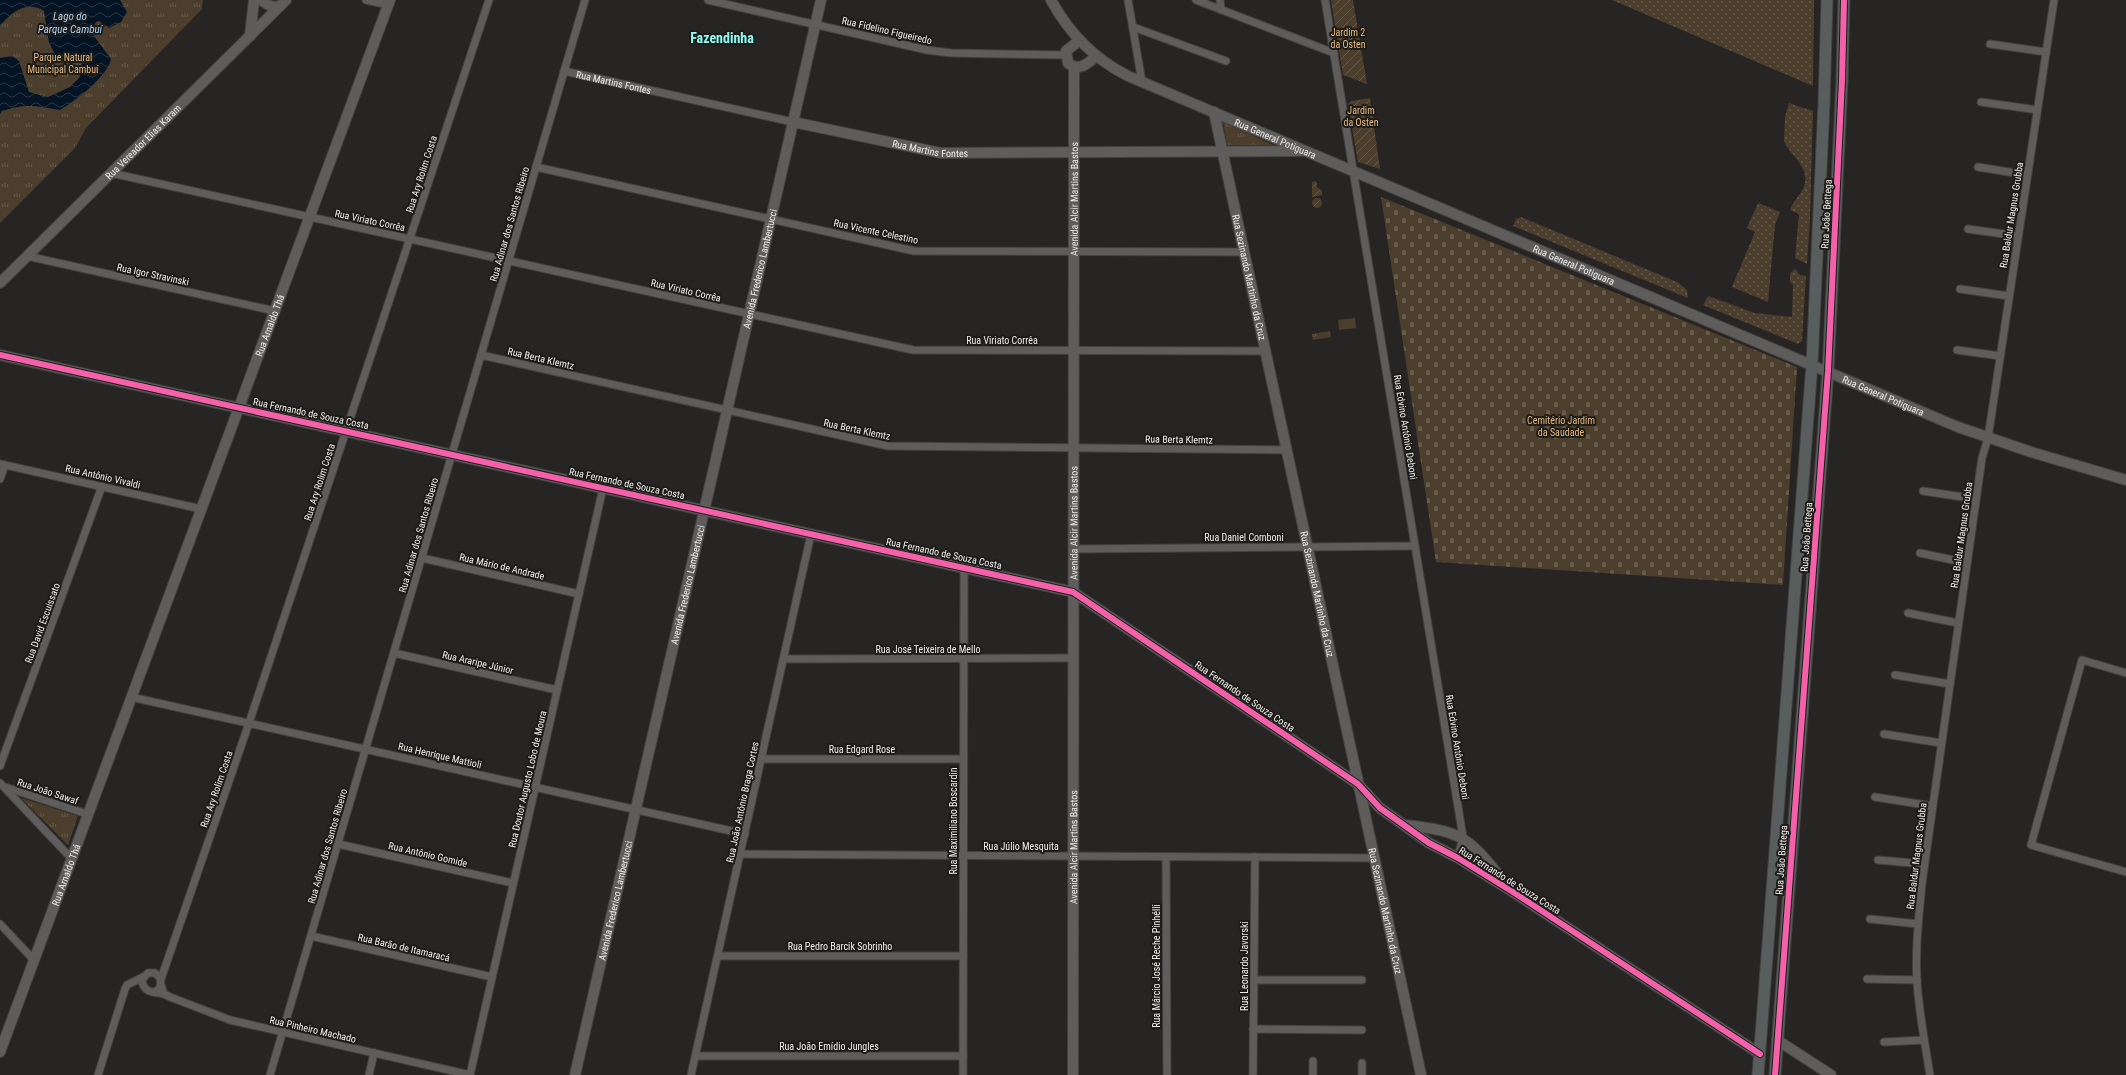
<svg xmlns="http://www.w3.org/2000/svg" width="2126" height="1075" font-family="'Roboto Condensed',sans-serif">
  <style>
    .grass { fill: url(#grass-dots) }
    .cemetery { fill: url(#cemetery-stones) }
    .park { fill: url(#park-tufts) }
    .garden { fill: url(#garden-furrows) }
    .pitch { fill: #4c3e2c }
    .water { fill: url(#water-waves) }
    .lines { fill: none; stroke-linecap: round; stroke-linejoin: round }
    .street-casing { stroke: #444241; stroke-width: 9 }
    .secondary-casing { stroke: #444241; stroke-width: 12 }
    .primary-casing { stroke: #444241; stroke-width: 13 }
    .street { stroke: #5e5d5b; stroke-width: 7 }
    .secondary { stroke: #5e5d5b; stroke-width: 10 }
    .primary { stroke: #585d5d; stroke-width: 11 }
    .cycleway-casing { stroke: #1e1c18; stroke-width: 8 }
    .cycleway { stroke: #f560ab; stroke-width: 6 }
    .labels { text-anchor: middle; stroke-width: 4; stroke-linejoin: round; paint-order: stroke }
    .street-label { font-size: 10px; fill: #eeecea; stroke: #1e1c18 }
    .park-label { font-size: 10px; fill: #e6b97f; stroke: #1e1c18 }
    .water-label { font-size: 11px; font-style: italic; fill: #a5d0f9; stroke: #1e1c18 }
    .district-label { font-size: 14px; font-weight: bold; fill: #90faf2; stroke: #1e1c18 }
  </style>
  <defs>
    <pattern id="grass-dots" width="8" height="8" patternUnits="userSpaceOnUse"><rect width="8" height="8" fill="#4c3e2c"/><path d="M2 2h.1M6 6h.1" fill="none" stroke="#665a4b" stroke-width="1.8" stroke-linecap="round"/></pattern>
    <pattern id="cemetery-stones" width="16" height="16" patternUnits="userSpaceOnUse"><rect width="16" height="16" fill="#4c3e2c"/><path d="M2 7V4a2 2 0 0 1 4 0v3zM10 15v-3a2 2 0 0 1 4 0v3z" fill="#665a4b"/></pattern>
    <pattern id="park-tufts" width="24" height="20" patternUnits="userSpaceOnUse"><rect width="24" height="20" fill="#4c3e2c"/><path d="M3 7l-1-3M5 7V3M7 7l1-3M15 17l-1-3M17 17v-4M19 17l1-3" fill="none" stroke="#665a4b"/></pattern>
    <pattern id="garden-furrows" width="10" height="10" patternUnits="userSpaceOnUse"><rect width="10" height="10" fill="#4c3e2c"/><path d="M-1 1l2-2M0 10L10 0M9 11l2-2" fill="none" stroke="#665a4b"/></pattern>
    <pattern id="water-waves" width="16" height="10" patternUnits="userSpaceOnUse"><rect width="16" height="10" fill="#041425"/><path d="M0 5q4-4 8 0t8 0" fill="none" stroke="#293645"/></pattern>
  </defs>
  <rect width="100%" height="100%" fill="#272523"/>
  <!-- grass -->
  <g class="grass">
    <polygon points="1612,0 1814,0 1813,86"/>
    <path d="M1789 103 1813 111 1810 218 1807 264 1795 258 1799 214 1790 210C1793 202 1799 196 1803 189 1812 169 1793 158 1784 142L1785 117Z"/>
    <polygon points="1758,203 1780,212 1775,225 1768,302 1732,287 1755,232 1747,228"/>
    <polygon points="1521,217 1677,282 1687,290 1688,298 1513,226 1516,219"/>
    <polygon points="1795,269 1800,275 1806,276 1802,341 1798,344 1703,305 1708,296 1755,313 1792,317 1793,284 1790,282 1790,273"/>
  </g>
  <!-- cemetery -->
  <polygon class="cemetery" points="1381,197 1797,367 1783,585 1436,562"/>
  <!-- park -->
  <g class="park">
    <polygon points="0,0 203,0 202,9 86,128 75,148 0,223"/>
    <polygon points="1223,122 1273,145 1227,145"/>
    <polygon points="1330,331 1331,337 1313,340 1312,334"/>
    <polygon points="21,798 78,816 68,845"/>
  </g>
  <!-- garden -->
  <g class="garden">
    <polygon points="1331,0 1353,0 1367,84 1343,75"/>
    <polygon points="1370,98 1380,169 1358,162 1348,104 1351,101"/>
    <polygon points="1315,181 1317,183 1317,187 1322,191 1322,195 1312,197 1312,182"/>
    <circle cx="1317" cy="203" r="5"/>
  </g>
  <!-- pitch -->
  <polygon class="pitch" points="1355,318 1356,328 1339,330 1338,320"/>
  <!-- water -->
  <path class="water" d="M0 0H120L127 12 121 22 109 28 99 21 96 22 91 32 111 59C108 76 74 102 60 110 35 106 27 103 2 111L0 114V58L12 56 19 61 29 92 48 97 70 87 79 78 82 71V64L76 57 55 54 49 43 44 11C27 0 11 12 0 26Z"/>
  <g class="lines">
    <defs>
      <g id="street">
        <polyline points="366,0 389,5"/>
        <polyline points="708,0 927,50 951,53 1065,55"/>
        <polyline points="1128,0 1142,82"/>
        <polyline points="1196,0 1334,53"/>
        <polyline points="1220,0 1221,10"/>
        <polyline points="1325,0 1463,837 1458,858"/>
        <polyline points="1133,27 1226,61"/>
        <polyline points="1990,44 2046,52"/>
        <path id="s1" d="M564 71 793 122"/>
        <polyline points="1981,102 2037,110"/>
        <polyline points="536,167 914,251 1243,252"/>
        <polyline points="1978,167 2027,175"/>
        <polyline points="111,173 913,350 1265,351"/>
        <polyline points="1968,229 2018,236"/>
        <polyline points="27,256 275,311"/>
        <polyline points="1960,289 2009,296"/>
        <polyline points="1957,350 2000,356"/>
        <polyline points="481,355 888,446 1286,450"/>
        <polyline points="0,464 201,509"/>
        <polyline points="0,479 5,465"/>
        <polyline points="1923,491 1976,499"/>
        <polyline points="1074,549 1415,546"/>
        <polyline points="1920,553 1967,563"/>
        <polyline points="422,558 579,594"/>
        <polyline points="1908,613 1958,623"/>
        <polyline points="394,653 557,690"/>
        <polyline points="783,659 1073,658"/>
        <polyline points="2126,673 2082,660 2031,845 2126,872"/>
        <polyline points="1895,675 1950,684"/>
        <polyline points="131,697 745,834"/>
        <polyline points="1884,734 1941,743"/>
        <polyline points="761,759 963,759"/>
        <polyline points="0,766 102,486"/>
        <polyline points="0,783 71,858"/>
        <polyline points="5,787 87,814"/>
        <polyline points="1875,797 1932,806"/>
        <polyline points="338,844 513,883"/>
        <polyline points="740,854 1374,858"/>
        <polyline points="1166,857 1167,1075"/>
        <polyline points="1878,860 1924,864"/>
        <polyline points="1870,919 1918,924"/>
        <polyline points="0,924 33,959"/>
        <polyline points="311,936 492,977"/>
        <polyline points="718,956 963,956"/>
        <polyline points="161,979 249,723 489,0"/>
        <polyline points="1867,979 1917,980"/>
        <polyline points="1254,980 1362,980"/>
        <polyline points="161,985 164,994 170,997 230,1020 470,1075"/>
        <path d="M155 992 160 988 161 979 155 973H148L142 980C143 993 154 992 164 994"/>
        <polyline points="1253,1029 1362,1030"/>
        <polyline points="1884,1042 1924,1040"/>
        <polyline points="696,1056 963,1056"/>
        <polyline points="98,1075 125,989 127,985 145,976"/>
        <polyline points="270,1075 585,0"/>
        <polyline points="369,1075 374,1053"/>
        <polyline points="470,1075 603,488"/>
        <polyline points="691,1075 811,534"/>
        <polyline points="963,1075 964,568"/>
        <polyline points="1253,1075 1255,857"/>
        <polyline points="1313,1075 1313,1061"/>
        <polyline points="1362,1075 1362,1063"/>
        <path d="M1930 1075C1925 1044 1919 1013 1917 981 1915 948 1919 915 1922 883L1982 458 1988 438 2054 0"/>
      </g>
      <g id="secondary">
        <polyline points="261,0 272,7 280,6"/>
        <path id="s2" d="M1051 0C1069 33 1094 59 1128 76L1958 427 2031 452 2126 480"/>
        <polyline points="250,36 254,0"/>
        <path d="M1080 40 1066 51 1068 63C1078 72 1088 64 1096 56"/>
        <path id="s3" d="M1214 112 1421 1075"/>
        <path id="s4" d="M793 122 941 153 1301 151"/>
        <path id="s5" d="M0 283 286 0"/>
        <polyline points="0,355 1073,592 1358,784 1380,808 1429,843 1458,858 1513,892 1760,1054"/>
        <path d="M1406 825C1467 832 1469 839 1507 885"/>
        <polyline points="1777,1040 1831,1075"/>
        <path id="s6" d="M0 1052 390 0"/>
        <path id="s7" d="M575 1075 821 0"/>
        <path id="s8" d="M1073 1075 1074 67"/>
      </g>
      <g id="primary">
        <polyline points="1758,1075 1812,364 1824,103 1827,0"/>
        <polyline points="1775,1075 1828,371 1842,80 1844,0"/>
      </g>
    </defs>
    <!-- street casing -->
    <use href="#street" class="street-casing"/>
    <!-- secondary casing -->
    <use href="#secondary" class="secondary-casing"/>
    <!-- primary casing -->
    <use href="#primary" class="primary-casing"/>
    <!-- street -->
    <use href="#street" class="street"/>
    <!-- secondary -->
    <use href="#secondary" class="secondary"/>
    <!-- primary -->
    <use href="#primary" class="primary"/>
    <defs>
      <g id="cycleway">
        <polyline points="0,355 1073,592 1358,784 1380,808 1429,843 1458,858 1513,892 1760,1054"/>
        <polyline points="1775,1075 1828,371 1842,80 1844,0"/>
      </g>
    </defs>
    <!-- cycleway casing -->
    <use href="#cycleway" class="cycleway-casing"/>
    <!-- cycleway -->
    <use href="#cycleway" class="cycleway"/>
  </g>
  <g class="labels">
    <!-- street labels -->
    <g class="street-label">
      <text transform="translate(887 30) rotate(13)" y="4">Rua Fidelino Figueiredo</text>
      <text dy="4" stroke="none"><textPath href="#s1" startOffset="51">Rua Martins Fontes</textPath></text>
      <text dy="4" stroke="none"><textPath href="#s2" startOffset="270">Rua General Potiguara</textPath></text>
      <text dy="4" stroke="none"><textPath href="#s5" startOffset="201">Rua Vereador Elias Karam</textPath></text>
      <text dy="4" stroke="none"><textPath href="#s4" startOffset="140">Rua Martins Fontes</textPath></text>
      <text transform="translate(421 174) rotate(-72)" y="4">Rua Ary Rolim Costa</text>
      <text dy="4" stroke="none"><textPath href="#s8" startOffset="876">Avenida Alcir Martins Bastos</textPath></text>
      <text transform="translate(1826 214) rotate(-87)" y="4">Rua João Bettega</text>
      <text transform="translate(2011 215) rotate(-81)" y="4">Rua Baldur Magnus Grubba</text>
      <text transform="translate(370 220) rotate(12)" y="4">Rua Viriato Corrêa</text>
      <text transform="translate(509 224) rotate(-74)" y="4">Rua Adinar dos Santos Ribeiro</text>
      <text transform="translate(876 231) rotate(12)" y="4">Rua Vicente Celestino</text>
      <text dy="4" stroke="none"><textPath href="#s2" startOffset="594">Rua General Potiguara</textPath></text>
      <text dy="4" stroke="none"><textPath href="#s7" startOffset="827">Avenida Frederico Lambertucci</textPath></text>
      <text transform="translate(153 274) rotate(12)" y="4">Rua Igor Stravinski</text>
      <text dy="4" stroke="none"><textPath href="#s3" startOffset="169">Rua Sezinando Martinho da Cruz</textPath></text>
      <text transform="translate(686 290) rotate(13)" y="4">Rua Viriato Corrêa</text>
      <text dy="4" stroke="none"><textPath href="#s6" startOffset="775">Rua Arnaldo Thá</textPath></text>
      <text x="1002" y="344">Rua Viriato Corrêa</text>
      <text transform="translate(541 358) rotate(13)" y="4">Rua Berta Klemtz</text>
      <text dy="4" stroke="none"><textPath href="#s2" startOffset="930">Rua General Potiguara</textPath></text>
      <text transform="translate(311 413) rotate(12)" y="4">Rua Fernando de Souza Costa</text>
      <text transform="translate(1406 427) rotate(81)" y="4">Rua Edvino Antônio Deboni</text>
      <text transform="translate(857 429) rotate(12)" y="4">Rua Berta Klemtz</text>
      <text transform="translate(1179 439) rotate(1)" y="4">Rua Berta Klemtz</text>
      <text transform="translate(103 476) rotate(13)" y="4">Rua Antônio Vivaldi</text>
      <text transform="translate(319 482) rotate(-72)" y="4">Rua Ary Rolim Costa</text>
      <text transform="translate(627 483) rotate(12)" y="4">Rua Fernando de Souza Costa</text>
      <text dy="4" stroke="none"><textPath href="#s8" startOffset="552">Avenida Alcir Martins Bastos</textPath></text>
      <text transform="translate(418 535) rotate(-74)" y="4">Rua Adinar dos Santos Ribeiro</text>
      <text transform="translate(1961 535) rotate(-82)" y="4">Rua Baldur Magnus Grubba</text>
      <text x="1244" y="541">Rua Daniel Comboni</text>
      <text transform="translate(1806 537) rotate(-86)" y="4">Rua João Bettega</text>
      <text transform="translate(944 553) rotate(12)" y="4">Rua Fernando de Souza Costa</text>
      <text transform="translate(502 566) rotate(13)" y="4">Rua Mário de Andrade</text>
      <text dy="4" stroke="none"><textPath href="#s7" startOffset="503">Avenida Frederico Lambertucci</textPath></text>
      <text dy="4" stroke="none"><textPath href="#s3" startOffset="493">Rua Sezinando Martinho da Cruz</textPath></text>
      <text transform="translate(42 623) rotate(-70)" y="4">Rua David Escuissato</text>
      <text x="928" y="653">Rua José Teixeira de Mello</text>
      <text transform="translate(478 662) rotate(13)" y="4">Rua Araripe Júnior</text>
      <text transform="translate(1245 696) rotate(34)" y="4">Rua Fernando de Souza Costa</text>
      <text transform="translate(1458 747) rotate(81)" y="4">Rua Edvino Antônio Deboni</text>
      <text x="862" y="753">Rua Edgard Rose</text>
      <text transform="translate(440 755) rotate(13)" y="4">Rua Henrique Mattioli</text>
      <text transform="translate(527 779) rotate(-77)" y="4">Rua Doutor Augusto Lobo de Moura</text>
      <text transform="translate(216 789) rotate(-71)" y="4">Rua Ary Rolim Costa</text>
      <text transform="translate(48 791) rotate(18)" y="4">Rua João Sawaf</text>
      <text transform="translate(742 802) rotate(-78)" y="4">Rua João Antônio Braga Cortes</text>
      <text transform="translate(953 821) rotate(-90)" y="4">Rua Maximiliano Boscardin</text>
      <text transform="translate(327 846) rotate(-74)" y="4">Rua Adinar dos Santos Ribeiro</text>
      <text x="1021" y="850">Rua Júlio Mesquita</text>
      <text dy="4" stroke="none"><textPath href="#s8" startOffset="228">Avenida Alcir Martins Bastos</textPath></text>
      <text transform="translate(428 854) rotate(13)" y="4">Rua Antônio Gomide</text>
      <text transform="translate(1916 856) rotate(-83)" y="4">Rua Baldur Magnus Grubba</text>
      <text transform="translate(1781 860) rotate(-86)" y="4">Rua João Bettega</text>
      <text dy="4" stroke="none"><textPath href="#s6" startOffset="189">Rua Arnaldo Thá</textPath></text>
      <text transform="translate(1510 880) rotate(32)" y="4">Rua Fernando de Souza Costa</text>
      <text dy="4" stroke="none"><textPath href="#s7" startOffset="179">Avenida Frederico Lambertucci</textPath></text>
      <text dy="4" stroke="none"><textPath href="#s3" startOffset="817">Rua Sezinando Martinho da Cruz</textPath></text>
      <text x="840" y="950">Rua Pedro Barcik Sobrinho</text>
      <text transform="translate(404 947) rotate(13)" y="4">Rua Barão de Itamaracá</text>
      <text transform="translate(1156 966) rotate(-90)" y="4">Rua Márcio José Reche Pinhélli</text>
      <text transform="translate(1244 966) rotate(-90)" y="4">Rua Leonardo Javorski</text>
      <text transform="translate(313 1029) rotate(13)" y="4">Rua Pinheiro Machado</text>
      <text x="829" y="1050">Rua João Emídio Jungles</text>
    </g>
    <!-- park labels -->
    <g class="park-label">
      <text x="1348" y="36">Jardim 2<tspan x="1348" dy="12">da Osten</tspan></text>
      <text x="63" y="61">Parque Natural<tspan x="63" dy="12">Municipal Cambuí</tspan></text>
      <text x="1361" y="114">Jardim<tspan x="1361" dy="12">da Osten</tspan></text>
      <text x="1561" y="424">Cemitério Jardim<tspan x="1561" dy="12">da Saudade</tspan></text>
    </g>
    <!-- water labels -->
    <g class="water-label">
      <text x="70" y="20">Lago do<tspan x="70" dy="13">Parque Cambuí</tspan></text>
    </g>
    <!-- district labels -->
    <g class="district-label">
      <text x="722" y="43">Fazendinha</text>
    </g>
  </g>
</svg>
